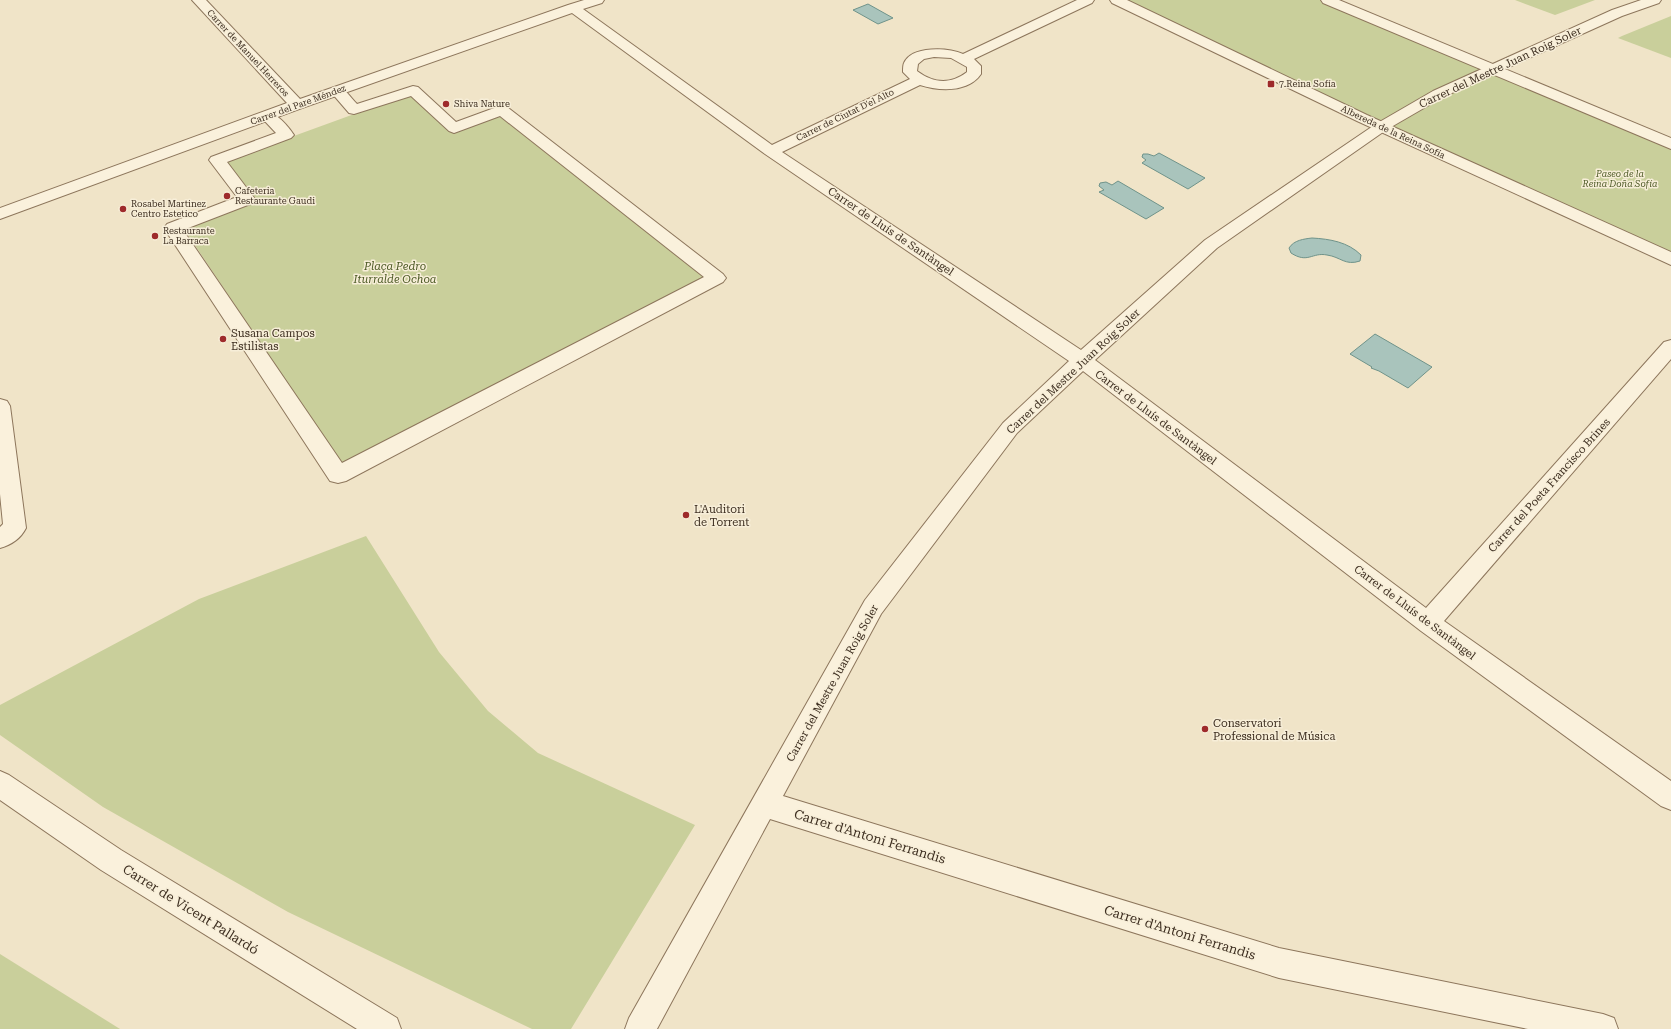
<svg xmlns="http://www.w3.org/2000/svg" width="1671" height="1029" font-family="'Roboto Serif',serif">
  <style>
    .green { fill: #c9cf9b }
    .water { fill: #a9c4bc; stroke: #6f938a }
    .lines { fill: none; stroke-linecap: round; stroke-linejoin: round }
    .service-casing { stroke: #8d765c; stroke-width: 2 }
    .pedestrian-casing { stroke: #8d765c; stroke-width: 2 }
    .minor-casing { stroke: #8d765c; stroke-width: 2 }
    .tertiary-casing { stroke: #8d765c; stroke-width: 2 }
    .service { fill: #faf1dc; fill-rule: evenodd }
    .pedestrian { fill: #faf1dc; fill-rule: evenodd }
    .minor { fill: #faf1dc; fill-rule: evenodd }
    .tertiary { fill: #faf1dc; fill-rule: evenodd }
    .poi-dot { fill: #9e2a2b; stroke: #f7eed8; stroke-width: 1.5 }
    .labels { text-anchor: middle; stroke-width: 3; stroke-linejoin: round; paint-order: stroke }
    .far-street-label { font-size: 9px; fill: #3d2e20; stroke: #f7eed8 }
    .far-poi-label { font-size: 9px; fill: #3d2e20; stroke: #f7eed8; text-anchor: start }
    .far-park-label { font-size: 9px; font-style: italic; fill: #4d5a26; stroke: #f7eed8 }
    .street-label { font-size: 11px; fill: #3d2e20; stroke: #f7eed8 }
    .park-label { font-size: 11px; font-style: italic; fill: #4d5a26; stroke: #f7eed8 }
    .poi-label { font-size: 11px; fill: #3d2e20; stroke: #f7eed8; text-anchor: start }
    .near-street-label { font-size: 13px; fill: #3d2e20; stroke: #f7eed8 }
  </style>
  <rect width="100%" height="100%" fill="#f0e4c8"/>
  <!-- green -->
  <g class="green">
    <polygon points="1112,0 1323,0 1671,148 1671,254"/>
    <polygon points="1515,0 1595,0 1555,15"/>
    <polygon points="1671,16 1671,58 1618,38 1622,36"/>
    <polygon points="412,93 452,131 498,115 707,280 345,469 184,229 254,201 225,161"/>
    <polygon points="366,536 439,652 488,711 538,753 695,825 571,1029 532,1029 288,912 103,807 0,735 0,705 199,599"/>
    <polygon points="0,954 120,1029 0,1029"/>
  </g>
  <!-- water -->
  <g class="water">
    <polygon points="868,4 893,18 878,24 853,10"/>
    <polygon points="1159,153 1205,178 1188,189 1142,163 1146,160 1142,157 1143,154 1148,154 1154,156"/>
    <polygon points="1118,181 1164,208 1146,219 1099,192 1104,190 1099,186 1100,183 1106,182 1112,185"/>
    <path d="M1312 238C1330 239 1348 242 1361 255L1360 261C1345 266 1341 257 1327 255 1312 252 1308 264 1291 253L1289 248C1294 240 1304 239 1312 238Z"/>
    <polygon points="1375,334 1432,367 1408,388 1379,371 1371,368 1372,367 1350,354"/>
  </g>
  <g class="lines">
    <defs>
      <path id="service" d="M0 399 7 401 10 406 26 528C21 538 11 545 0 548V527L3 524 0 494Z"/>
      <path id="pedestrian" d="M413 86 418 87 456 122 497 107 502 106 507 107 723 274 726 278 723 282 346 481 338 483 330 481 164 228 167 224 237 197 209 160 211 157 276 133 260 116 263 113C275 110 287 125 294 135L291 138 227 162 255 199 253 203 183 230 342 463 704 277 500 116 454 133 449 131 411 96 354 114 349 113 330 91 332 88C344 85 349 96 357 104Z"/>
      <g id="minor">
        <path d="M192 0H206L300 99 568 5 584 0H604L602 3 583 9 772 145 910 79 903 72C903 69 903 65 904 63 912 45 949 48 963 54L1077 0H1094L1092 3 974 59 981 66V74C968 93 939 91 920 85L782 152 1081 350 1205 240 1376 124 1433 91 1612 10 1641 0H1661L1659 3 1622 16 1443 97 1386 130 1217 248 1095 360 1426 608 1664 342 1671 340V359L1444 621 1671 781V810L1661 806 1421 631 1083 371 1017 433 881 614 783 796 1279 948 1603 1014 1614 1018 1618 1029H1528L1279 978 770 819 657 1029H625L629 1018 865 600 1003 423 1069 361 765 154 572 13 302 108 0 219V208L287 103ZM934 57 951 58 967 67V72C950 85 933 83 917 71L918 64 924 59Z"/>
        <polygon points="0,771 9,775 121,850 397,1018 401,1029 357,1029 101,870 0,800"/>
      </g>
      <g id="tertiary">
        <polygon points="1110,0 1127,0 1367,115 1671,252 1671,265 1357,121 1112,3"/>
        <polygon points="1321,0 1339,0 1671,138 1671,149 1323,3"/>
      </g>
    </defs>
    <!-- service casing -->
    <use href="#service" class="service-casing"/>
    <!-- pedestrian casing -->
    <use href="#pedestrian" class="pedestrian-casing"/>
    <!-- minor casing -->
    <use href="#minor" class="minor-casing"/>
    <!-- tertiary casing -->
    <use href="#tertiary" class="tertiary-casing"/>
    <!-- service -->
    <use href="#service" class="service"/>
    <!-- pedestrian -->
    <use href="#pedestrian" class="pedestrian"/>
    <!-- minor -->
    <use href="#minor" class="minor"/>
    <!-- tertiary -->
    <use href="#tertiary" class="tertiary"/>
  </g>
  <!-- markers -->
  <g class="poi-dot">
    <rect x="1267" y="80" width="8" height="8" rx="2"/>
    <circle cx="446" cy="104" r="4"/>
    <circle cx="227" cy="196" r="4"/>
    <circle cx="123" cy="209" r="4"/>
    <circle cx="155" cy="236" r="4"/>
    <circle cx="223" cy="339" r="4"/>
    <circle cx="686" cy="515" r="4"/>
    <circle cx="1205" cy="729" r="4"/>
  </g>
  <g class="labels">
    <!-- far-street labels -->
    <g class="far-street-label">
      <text transform="translate(248 53) rotate(47)" y="3">Carrer de Manuel Herreros</text>
      <text transform="translate(298 105) rotate(-20)" y="3">Carrer del Pare Méndez</text>
      <text transform="translate(845 115) rotate(-26)" y="3">Carrer de Ciutat D'el Alto</text>
      <text transform="translate(1393 132) rotate(25)" y="3">Albereda de la Reina Sofía</text>
    </g>
    <!-- far-poi labels -->
    <g class="far-poi-label">
      <text x="1279" y="87">7.Reina Sofía</text>
      <text x="454" y="107">Shiva Nature</text>
      <text x="235" y="194">Cafeteria<tspan x="235" dy="10">Restaurante Gaudi</tspan></text>
      <text x="131" y="207">Rosabel Martinez<tspan x="131" dy="10">Centro Estetico</tspan></text>
      <text x="163" y="234">Restaurante<tspan x="163" dy="10">La Barraca</tspan></text>
    </g>
    <!-- far-park labels -->
    <g class="far-park-label">
      <text x="1620" y="177">Paseo de la<tspan x="1620" dy="10">Reina Doña Sofía</tspan></text>
    </g>
    <!-- street labels -->
    <g class="street-label">
      <text transform="translate(1500 67) rotate(-25)" y="4">Carrer del Mestre Juan Roig Soler</text>
      <text transform="translate(891 231) rotate(34)" y="4">Carrer de Lluís de Santàngel</text>
      <text transform="translate(1073 371) rotate(-43)" y="4">Carrer del Mestre Juan Roig Soler</text>
      <text transform="translate(1156 417) rotate(37)" y="4">Carrer de Lluís de Santàngel</text>
      <text transform="translate(1549 485) rotate(-48)" y="4">Carrer del Poeta Francisco Brines</text>
      <text transform="translate(1415 612) rotate(37)" y="4">Carrer de Lluís de Santàngel</text>
      <text transform="translate(832 683) rotate(-61)" y="4">Carrer del Mestre Juan Roig Soler</text>
    </g>
    <!-- park labels -->
    <g class="park-label">
      <text x="395" y="270">Plaça Pedro<tspan x="395" dy="13">Iturralde Ochoa</tspan></text>
    </g>
    <!-- poi labels -->
    <g class="poi-label">
      <text x="231" y="337">Susana Campos<tspan x="231" dy="13">Estilistas</tspan></text>
      <text x="694" y="513">L'Auditori<tspan x="694" dy="13">de Torrent</tspan></text>
      <text x="1213" y="727">Conservatori<tspan x="1213" dy="13">Professional de Música</tspan></text>
    </g>
    <!-- near-street labels -->
    <g class="near-street-label">
      <text transform="translate(870 836) rotate(17)" y="5">Carrer d'Antoni Ferrandis</text>
      <text transform="translate(191 909) rotate(32)" y="5">Carrer de Vicent Pallardó</text>
      <text transform="translate(1180 932) rotate(17)" y="5">Carrer d'Antoni Ferrandis</text>
    </g>
  </g>
</svg>
